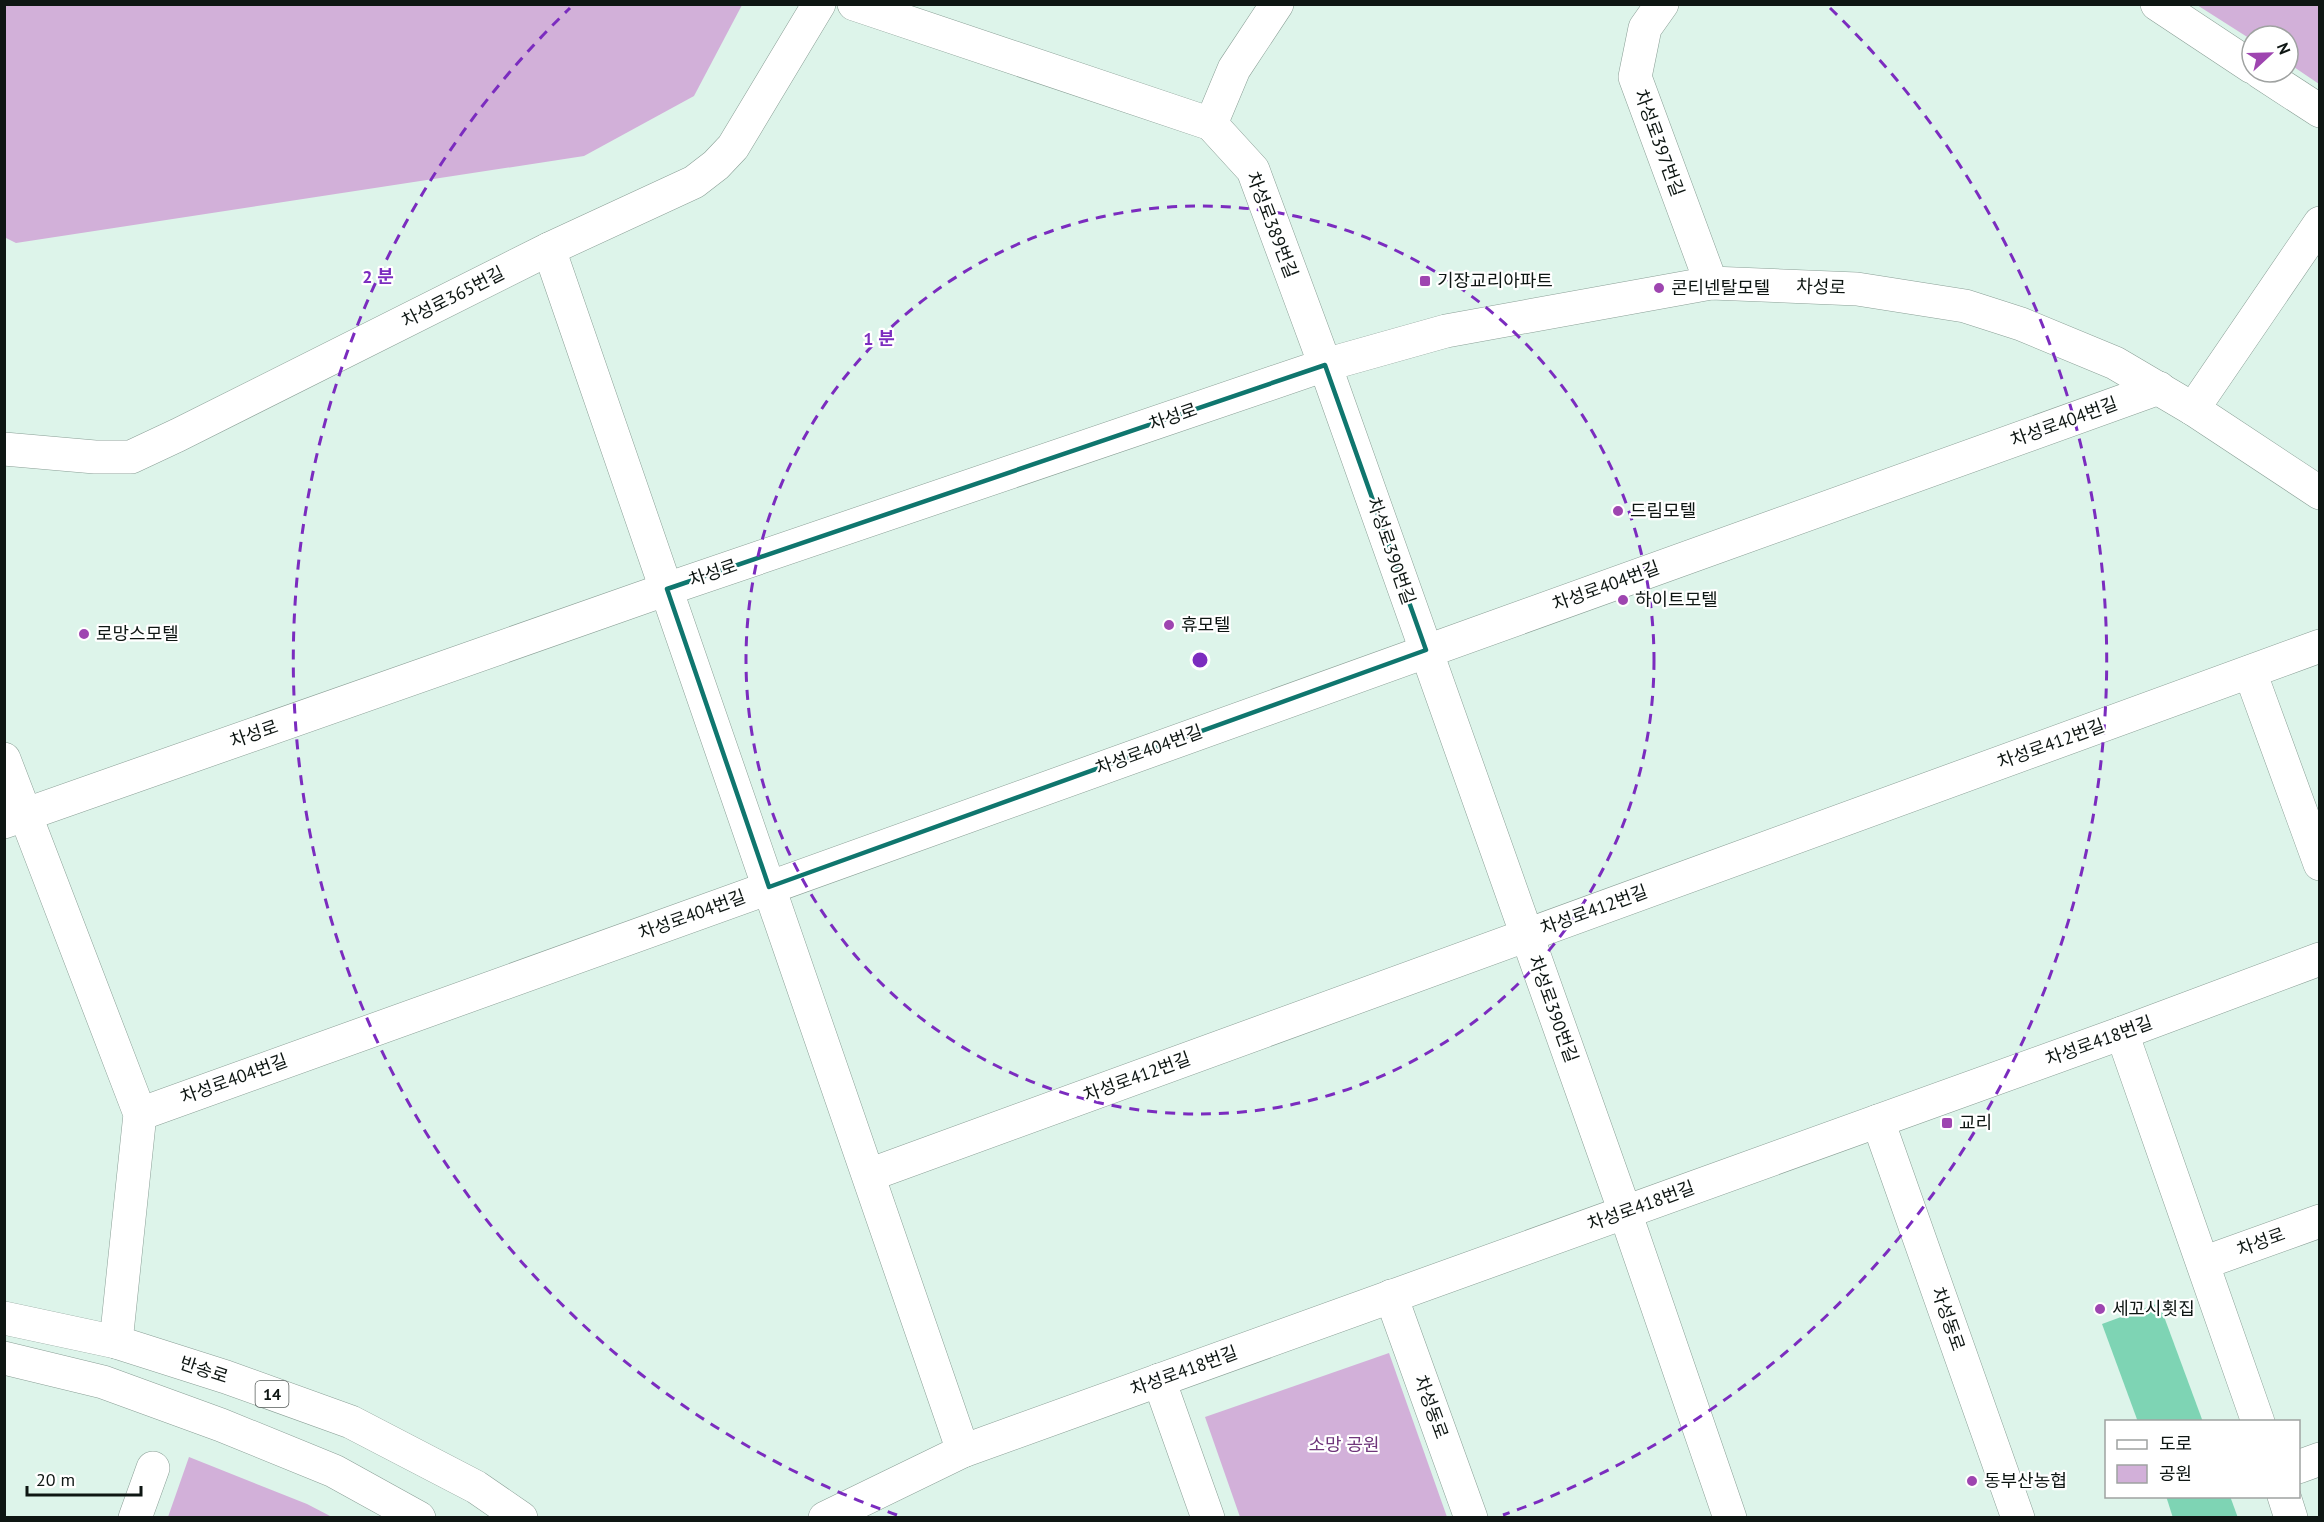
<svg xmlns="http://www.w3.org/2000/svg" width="2324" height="1522" font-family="'PT Sans','Noto Sans KR',sans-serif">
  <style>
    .green { fill: #d2b0d9 }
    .building { fill: #7ed4b4 }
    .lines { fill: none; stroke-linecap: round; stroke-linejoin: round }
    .minor-casing { stroke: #8a9f96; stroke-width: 34 }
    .major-casing { stroke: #8a9f96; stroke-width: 34 }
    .minor { stroke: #fff; stroke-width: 33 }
    .major { stroke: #fff; stroke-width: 33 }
    .marked { fill: none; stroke: #0f766e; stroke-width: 4.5; stroke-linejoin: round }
    .ring { fill: none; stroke: #7b2cbf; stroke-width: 3; stroke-dasharray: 10 8 }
    .poi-dot { fill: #9e45b0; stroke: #fff; stroke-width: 2 }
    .labels { text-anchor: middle; stroke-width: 4.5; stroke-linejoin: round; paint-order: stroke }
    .shield { fill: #fff; stroke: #565c5a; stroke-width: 1.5 }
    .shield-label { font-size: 16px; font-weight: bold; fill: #0e1613 }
    .street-label { font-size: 18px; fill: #0e1613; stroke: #fff }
    .poi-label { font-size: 18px; fill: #0e1613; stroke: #fff; text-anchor: start }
    .park-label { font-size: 18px; fill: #6f367b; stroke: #fff }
    .centre { fill: #7b2cbf; stroke: #fff; stroke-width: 3 }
    .ring-label { font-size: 18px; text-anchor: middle; font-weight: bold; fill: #7b2cbf; stroke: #fff; stroke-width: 4.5; stroke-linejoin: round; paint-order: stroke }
  </style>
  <rect width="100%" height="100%" fill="#ddf4ea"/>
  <!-- green -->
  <g class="green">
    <polygon points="5,4 742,4 742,5 694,96 584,156 16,243 4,237"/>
    <polygon points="2197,5 2319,5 2319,84 2288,63 2288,36 2252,36 2252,40"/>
    <polygon points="1389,1353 1447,1517 1240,1517 1205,1417"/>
    <polygon points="189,1457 307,1504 332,1517 168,1517"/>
  </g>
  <!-- building -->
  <g class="building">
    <polygon points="2159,1303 2203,1422 2138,1422 2102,1324"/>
    <polygon points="2166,1496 2230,1496 2238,1518 2173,1518"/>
  </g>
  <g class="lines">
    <defs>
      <g id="minor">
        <polyline points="854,4 1211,124 1253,170 1325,365 1625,1212 1730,1518"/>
        <polyline points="1662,4 1645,28 1635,77 1711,283"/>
        <polyline points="2157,4 2252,67"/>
        <polyline points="2260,72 2320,111"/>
        <polyline points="1211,124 1234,69 1277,4"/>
        <polyline points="549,249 963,1451"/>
        <polyline points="2193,409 2320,223"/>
        <polyline points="4,449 95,457 131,457 178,435 549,249 694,182 716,165 733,147 819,4"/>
        <polyline points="2250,672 2320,864"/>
        <polyline points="4,759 140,1114 116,1342"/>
        <polyline points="2122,1033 2258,1422"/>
        <polyline points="140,1114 2159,388"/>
        <polyline points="1878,1121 2018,1518"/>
        <polyline points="869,1175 2320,646"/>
        <polyline points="2203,1263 2320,1221"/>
        <polyline points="1391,1296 1471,1518"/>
        <polyline points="1159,1380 1208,1518"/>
        <polyline points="2298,1467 2320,1459"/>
        <polyline points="2284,1496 2291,1518"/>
        <polyline points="135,1518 153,1468"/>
        <polyline points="825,1518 963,1451 2122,1033 2320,959"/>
      </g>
      <g id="major">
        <polyline points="4,822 667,589 1325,365 1446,331 1711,283 1857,289 1965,306 2021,324 2115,363 2193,409 2320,493"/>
        <polyline points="4,1318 116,1342 226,1377 351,1422 476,1487 521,1518"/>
        <polyline points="4,1358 103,1382 221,1425 334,1471 419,1518"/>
      </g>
    </defs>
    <!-- minor casing -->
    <use href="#minor" class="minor-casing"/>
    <!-- major casing -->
    <use href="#major" class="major-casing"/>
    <!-- minor -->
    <use href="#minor" class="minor"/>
    <!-- major -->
    <use href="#major" class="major"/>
  </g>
  <!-- marked area -->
  <path class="marked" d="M1325 365 1426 650 769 887 667 589Z"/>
  <!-- distance rings -->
  <g class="ring">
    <circle cx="1200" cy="660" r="454"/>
    <path d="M897 1515A907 907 0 0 1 570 8M1830 8A907 907 0 0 1 1503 1515"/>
  </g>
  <!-- markers -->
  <g class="poi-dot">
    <rect x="1419" y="275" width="12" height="12" rx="3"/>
    <circle cx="1659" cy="288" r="6"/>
    <circle cx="1618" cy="511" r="6"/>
    <circle cx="1623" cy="600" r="6"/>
    <circle cx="1169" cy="625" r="6"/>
    <circle cx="84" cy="634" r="6"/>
    <rect x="1941" y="1117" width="12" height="12" rx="3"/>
    <circle cx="2100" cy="1309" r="6"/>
    <circle cx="1972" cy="1481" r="6"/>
  </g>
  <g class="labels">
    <!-- shield labels -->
    <rect class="shield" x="255.5" y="1381" width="33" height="26" rx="4.5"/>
    <g class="shield-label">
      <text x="272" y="1400">14</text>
    </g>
    <!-- street labels -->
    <g class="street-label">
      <text transform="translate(1659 143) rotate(70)" y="6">차성로397번길</text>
      <text transform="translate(1272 225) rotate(69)" y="6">차성로389번길</text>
      <text transform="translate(1821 287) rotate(2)" y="6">차성로</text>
      <text transform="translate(453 297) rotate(-27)" y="6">차성로365번길</text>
      <text transform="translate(1173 417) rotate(-19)" y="6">차성로</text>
      <text transform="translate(2064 422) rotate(-20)" y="6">차성로404번길</text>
      <text transform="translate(1391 551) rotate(71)" y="6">차성로390번길</text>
      <text transform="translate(713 573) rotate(-19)" y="6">차성로</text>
      <text transform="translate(1606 586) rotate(-20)" y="6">차성로404번길</text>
      <text transform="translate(254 734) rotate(-19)" y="6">차성로</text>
      <text transform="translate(2051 744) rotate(-20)" y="6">차성로412번길</text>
      <text transform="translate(1149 750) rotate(-20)" y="6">차성로404번길</text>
      <text transform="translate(1594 910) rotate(-20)" y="6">차성로412번길</text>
      <text transform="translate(692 915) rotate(-20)" y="6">차성로404번길</text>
      <text transform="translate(1553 1009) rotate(70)" y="6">차성로390번길</text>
      <text transform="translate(2099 1041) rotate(-20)" y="6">차성로418번길</text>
      <text transform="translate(1137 1077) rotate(-20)" y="6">차성로412번길</text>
      <text transform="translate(234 1079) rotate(-20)" y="6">차성로404번길</text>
      <text transform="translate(1641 1206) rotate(-20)" y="6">차성로418번길</text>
      <text transform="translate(2261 1242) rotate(-20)" y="6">차성로</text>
      <text transform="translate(1948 1319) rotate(71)" y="6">차성동로</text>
      <text transform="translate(204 1370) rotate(18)" y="6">반송로</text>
      <text transform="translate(1184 1371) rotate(-20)" y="6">차성로418번길</text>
      <text transform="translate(1431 1407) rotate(70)" y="6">차성동로</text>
    </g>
    <!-- poi labels -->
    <g class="poi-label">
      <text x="1437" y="287">기장교리아파트</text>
      <text x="1671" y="294">콘티넨탈모텔</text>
      <text x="1630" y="517">드림모텔</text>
      <text x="1635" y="606">하이트모텔</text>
      <text x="1181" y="631">휴모텔</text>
      <text x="96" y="640">로망스모텔</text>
      <text x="1959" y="1129">교리</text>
      <text x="2112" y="1315">세꼬시횟집</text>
      <text x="1984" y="1487">동부산농협</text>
    </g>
    <!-- park labels -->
    <g class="park-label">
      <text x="1344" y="1451">소망 공원</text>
    </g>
  </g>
  <circle cx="1200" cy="660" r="9" class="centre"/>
  <g class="ring-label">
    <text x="378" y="283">2 분</text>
    <text x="879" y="345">1 분</text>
  </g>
  <!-- border -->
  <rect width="2324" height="1522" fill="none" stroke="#0e1613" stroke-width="12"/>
  <!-- legend -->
  <rect x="2105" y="1420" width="195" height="78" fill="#ffffff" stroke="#9fa2a1" stroke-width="1.5"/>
  <rect x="2117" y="1440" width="30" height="9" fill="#ffffff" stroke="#9fa2a1" stroke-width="1.5"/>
  <text x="2159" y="1450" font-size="18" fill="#0e1613">도로</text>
  <rect x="2117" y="1465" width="30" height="18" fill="#d2b0d9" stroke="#9fa2a1" stroke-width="1.5"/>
  <text x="2159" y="1480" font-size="18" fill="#0e1613">공원</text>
  <!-- north arrow -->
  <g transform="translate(2270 54) rotate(68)"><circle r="28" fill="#ffffff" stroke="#9fa2a1" stroke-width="1.5"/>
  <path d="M0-4.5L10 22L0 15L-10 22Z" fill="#9e45b0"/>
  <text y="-9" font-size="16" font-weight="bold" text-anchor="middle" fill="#0e1613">N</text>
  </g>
  <!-- scale -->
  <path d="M27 1486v9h114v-9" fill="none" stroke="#0e1613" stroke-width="3"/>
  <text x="36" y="1486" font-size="18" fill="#0e1613" stroke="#ffffff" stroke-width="4.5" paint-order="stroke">20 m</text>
</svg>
